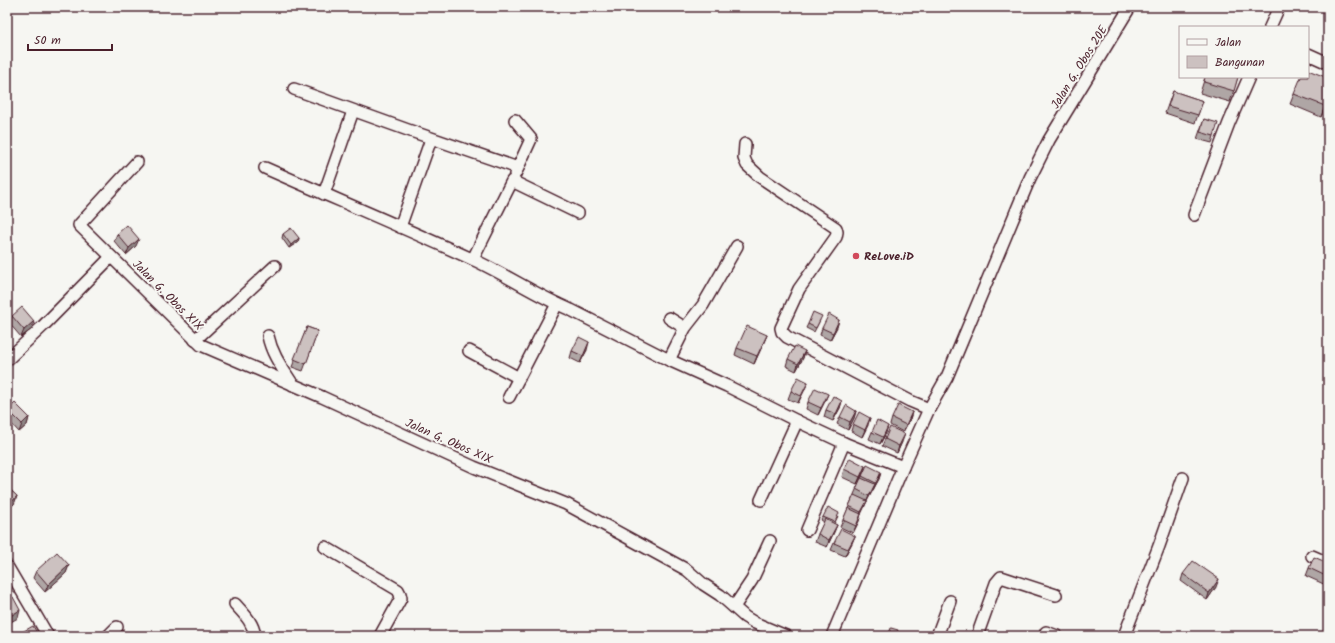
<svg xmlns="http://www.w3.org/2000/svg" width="1335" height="643" font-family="Kalam,sans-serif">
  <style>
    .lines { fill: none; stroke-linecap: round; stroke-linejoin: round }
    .minor-casing { stroke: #4a1f2b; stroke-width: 14 }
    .minor { stroke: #f6f6f2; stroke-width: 11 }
    .wall { fill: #afa6a5; stroke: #4a1f2b }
    .shaded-wall { fill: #8f8786; stroke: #4a1f2b }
    .building { fill: #ccc1c0; stroke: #4a1f2b }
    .poi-dot { fill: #d1495b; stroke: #f6f6f2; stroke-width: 1.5 }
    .labels { text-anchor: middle; stroke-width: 4; stroke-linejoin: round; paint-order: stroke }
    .street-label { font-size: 12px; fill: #4a1f2b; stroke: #f6f6f2 }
    .poi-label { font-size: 12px; font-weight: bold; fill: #4a1f2b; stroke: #f6f6f2; text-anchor: start }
  </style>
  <rect width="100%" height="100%" fill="#f6f6f2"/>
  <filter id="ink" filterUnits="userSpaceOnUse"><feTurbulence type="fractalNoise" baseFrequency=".025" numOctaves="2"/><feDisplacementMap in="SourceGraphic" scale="8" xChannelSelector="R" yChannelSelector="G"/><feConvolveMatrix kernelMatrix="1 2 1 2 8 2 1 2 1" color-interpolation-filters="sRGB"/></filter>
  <g filter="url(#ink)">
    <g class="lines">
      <defs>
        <g id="minor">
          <polyline points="1270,27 1279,7"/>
          <polyline points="1308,54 1328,63"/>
          <polyline points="294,89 408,130 518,168"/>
          <polyline points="745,144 744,158 747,165 760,177 836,228 837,232 836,237 799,289 781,328 782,332 787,337 910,401 929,409"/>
          <polyline points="137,162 79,225 201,345 322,397 474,467 566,504 687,570 703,584 720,595 745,617 755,623 786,636"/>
          <path d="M265 168C335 199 405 228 474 260 507 275 537 296 571 310L669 360 727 386 797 421 844 443 903 467"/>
          <polyline points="515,174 531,139 515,120"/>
          <polyline points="324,194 353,111"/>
          <polyline points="1194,215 1229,123 1249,77"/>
          <polyline points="400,227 431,139"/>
          <polyline points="473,259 512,181 578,213"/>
          <polyline points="669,318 685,328"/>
          <path d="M268 336C272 355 283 369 293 385"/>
          <polyline points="195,340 275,266"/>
          <polyline points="469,351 519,378"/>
          <polyline points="7,360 43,326 111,257"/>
          <polyline points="669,360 685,328 703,305 737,246"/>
          <polyline points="509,397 557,304"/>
          <polyline points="761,500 797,421"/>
          <polyline points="807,530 844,443"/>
          <polyline points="325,547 398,590 400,594 401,598 380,636"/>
          <polyline points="1312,556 1328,563"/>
          <polyline points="7,566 48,636"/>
          <path d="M235 604C244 614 253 622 255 636"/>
          <polyline points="734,607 752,580 770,541"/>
          <polyline points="1046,632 1057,636"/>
          <polyline points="108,636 117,627"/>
          <polyline points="832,636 903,467 929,409 947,377 1030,178 1049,140 1130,7"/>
          <polyline points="937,636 950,601"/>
          <polyline points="977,636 996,583 1001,577 1056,595"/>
          <polyline points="1124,636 1159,546 1183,478"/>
        </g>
      </defs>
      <!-- minor casing -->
      <use href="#minor" class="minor-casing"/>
      <!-- minor -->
      <use href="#minor" class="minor"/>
    </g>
    <!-- wall -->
    <g class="wall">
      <polygon points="1205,77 1238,77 1230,102 1200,93"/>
      <polygon points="1328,78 1328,100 1321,117 1290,104 1294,94"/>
      <polygon points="1173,91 1203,101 1195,123 1165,113"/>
      <polygon points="1204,119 1214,136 1212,143 1197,139"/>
      <polygon points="117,234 136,246 126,255 114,241"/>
      <polygon points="283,234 299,238 298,242 289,248 282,238"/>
      <polygon points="12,316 32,329 21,337 9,323"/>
      <polygon points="820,320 814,332 806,328 808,324"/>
      <polygon points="839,320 837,327 830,340 820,335 822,328"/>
      <polygon points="307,327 318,331 303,371 292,367"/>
      <polygon points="767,335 764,342 754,364 735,355 737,348"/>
      <polygon points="587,350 580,363 570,358 572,351"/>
      <polygon points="805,351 803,358 796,371 786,366 788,359"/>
      <polygon points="805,389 798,403 788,399 791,391"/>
      <polygon points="825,401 818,415 806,409 808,402"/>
      <polygon points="842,401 840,408 833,421 824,417 826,410"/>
      <polygon points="8,410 29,417 27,425 19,432 7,419 7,412"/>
      <polygon points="856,411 854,418 848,430 837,424 840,417"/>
      <polygon points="912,412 910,419 903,432 890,425 892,418"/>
      <polygon points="853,424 868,425 862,437 851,431"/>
      <polygon points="872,432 886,433 880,444 869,439"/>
      <polygon points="885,439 902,442 897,453 882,446"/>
      <polygon points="865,466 863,473 857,484 842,477 844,469"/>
      <polygon points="881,472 879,479 873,490 866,503 861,514 859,521 853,533 840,527 862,476"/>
      <polygon points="7,487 17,496 14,504 7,511"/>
      <polygon points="838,516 834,524 837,525 834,532 827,547 815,542 818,534 824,522 821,520 823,517"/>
      <polygon points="855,536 852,543 845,556 831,550 834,543"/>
      <polygon points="1328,563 1328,586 1306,576 1309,568"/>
      <polygon points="69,565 66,573 45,592 33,578 36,571"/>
      <polygon points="1183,574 1216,587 1207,600 1181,581"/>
    </g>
    <!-- shaded-wall -->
    <g class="shaded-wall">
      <polygon points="1328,99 1328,100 1321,117 1325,106"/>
      <polygon points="299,238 298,242 289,248 291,245"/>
      <polygon points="139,239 136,246 126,255 129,248"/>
      <polygon points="839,320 837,327 830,340 833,333"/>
      <polygon points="34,321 32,329 21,337 24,330"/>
      <polygon points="767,335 764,342 754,364 757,356"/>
      <polygon points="589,342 587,350 580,363"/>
      <polygon points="805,351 803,358 796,371 798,364"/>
      <polygon points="808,382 805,389 798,403 801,396"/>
      <polygon points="828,394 825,401 818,415 821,408"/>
      <polygon points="842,401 840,408 833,421 836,414"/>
      <polygon points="856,411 854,418 848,430 850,422"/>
      <polygon points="912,412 910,419 903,432 906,425"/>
      <polygon points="29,417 27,425 19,432 22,424"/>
      <polygon points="870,418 868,425 862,437 865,430"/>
      <polygon points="888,426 886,433 880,444 883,437"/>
      <polygon points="905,434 902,442 897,453 899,446"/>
      <polygon points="865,466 863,473 857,484 860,477"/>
      <polygon points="881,472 879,479 873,490 876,483"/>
      <polygon points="875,484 872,491 866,503 869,496"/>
      <polygon points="17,496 14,504 7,511 10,504"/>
      <polygon points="867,501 864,508 858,520 861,512"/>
      <polygon points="861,514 859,521 853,533 856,526"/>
      <polygon points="837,525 834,532 827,547 829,540"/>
      <polygon points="855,536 852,543 845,556 848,549"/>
      <polygon points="69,565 66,573 45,592 48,585"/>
      <polygon points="1219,579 1216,587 1207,600 1209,593"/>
      <polygon points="20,610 18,618 7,624 7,618"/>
    </g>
    <!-- building -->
    <g class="building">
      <polygon points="1308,70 1328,78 1328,99 1325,106 1294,94 1301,77 1308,77"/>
      <polygon points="1205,77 1238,77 1234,91 1204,82"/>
      <polygon points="1173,91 1203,101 1198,115 1168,106"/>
      <polygon points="1204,119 1218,123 1214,136 1200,132"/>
      <polygon points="127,225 139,239 129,248 117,234"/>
      <polygon points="291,228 299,238 291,245 283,234"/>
      <polygon points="22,307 34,321 24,330 12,316"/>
      <polygon points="813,312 822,316 816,328 808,324"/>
      <polygon points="829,314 839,320 833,333 822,328"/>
      <polygon points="747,326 767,335 757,356 737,348"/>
      <polygon points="307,327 318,331 306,364 294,359"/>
      <polygon points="579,337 589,342 583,356 572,351"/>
      <polygon points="795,346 805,351 798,364 788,359"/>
      <polygon points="798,377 808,382 801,396 791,391"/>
      <polygon points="815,388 828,394 821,408 808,402"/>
      <polygon points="833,396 842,401 836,414 826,410"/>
      <polygon points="15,403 29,417 22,424 8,410"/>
      <polygon points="846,405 856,411 850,422 840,417"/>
      <polygon points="898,405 912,412 906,425 892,418"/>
      <polygon points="859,412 870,418 865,430 853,424"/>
      <polygon points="877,420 888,426 883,437 872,432"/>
      <polygon points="890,427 905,434 899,446 885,439"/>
      <polygon points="850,458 865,466 860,477 844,469"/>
      <polygon points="867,465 881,472 876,483 862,476"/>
      <polygon points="861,478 875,484 869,496 856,489"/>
      <polygon points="7,487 17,496 10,504 7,501"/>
      <polygon points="854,495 867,501 861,512 849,506"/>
      <polygon points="828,507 839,513 835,522 823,517"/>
      <polygon points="848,508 861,514 856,526 843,520"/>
      <polygon points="825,519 837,525 829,540 818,534"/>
      <polygon points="841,529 855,536 848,549 834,543"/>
      <polygon points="57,552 69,565 48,585 36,571"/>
      <polygon points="1314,557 1328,563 1328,577 1309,568"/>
      <polygon points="1193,561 1219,579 1209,593 1183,574"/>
      <polygon points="13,597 20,610 7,618 7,600"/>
      <polygon points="33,626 39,636 15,636"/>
      <polygon points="891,628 898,630 896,636 888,636"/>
    </g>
  </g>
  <!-- markers -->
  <circle class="poi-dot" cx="856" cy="256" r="4"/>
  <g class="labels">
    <!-- street labels -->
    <g class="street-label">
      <text transform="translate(1079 67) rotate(-58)" y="4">Jalan G. Obos 20E</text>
      <text transform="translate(168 295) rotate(45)" y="4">Jalan G. Obos XIX</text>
      <text transform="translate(449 441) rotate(24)" y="4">Jalan G. Obos XIX</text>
    </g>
    <!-- poi labels -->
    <g class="poi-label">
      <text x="864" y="260">ReLove.iD</text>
    </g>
  </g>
  <!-- margin -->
  <rect width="1335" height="643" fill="none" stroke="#f6f6f2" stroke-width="24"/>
  <rect x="12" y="12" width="1311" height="619" fill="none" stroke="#4a1f2b" stroke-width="1.5" filter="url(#ink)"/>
  <!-- legend -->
  <rect x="1179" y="26" width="130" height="52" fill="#f6f6f2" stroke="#b1a0a2"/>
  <rect x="1187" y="39" width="20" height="6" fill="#f6f6f2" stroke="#b1a0a2"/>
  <text x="1215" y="46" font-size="12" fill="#4a1f2b">Jalan</text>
  <rect x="1187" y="56" width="20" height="12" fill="#ccc1c0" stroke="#b1a0a2"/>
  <text x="1215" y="66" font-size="12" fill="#4a1f2b">Bangunan</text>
  <!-- scale -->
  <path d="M28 44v6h84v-6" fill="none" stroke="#4a1f2b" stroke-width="2"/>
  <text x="34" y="44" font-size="12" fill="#4a1f2b" stroke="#f6f6f2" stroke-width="3" paint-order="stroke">50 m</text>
</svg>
